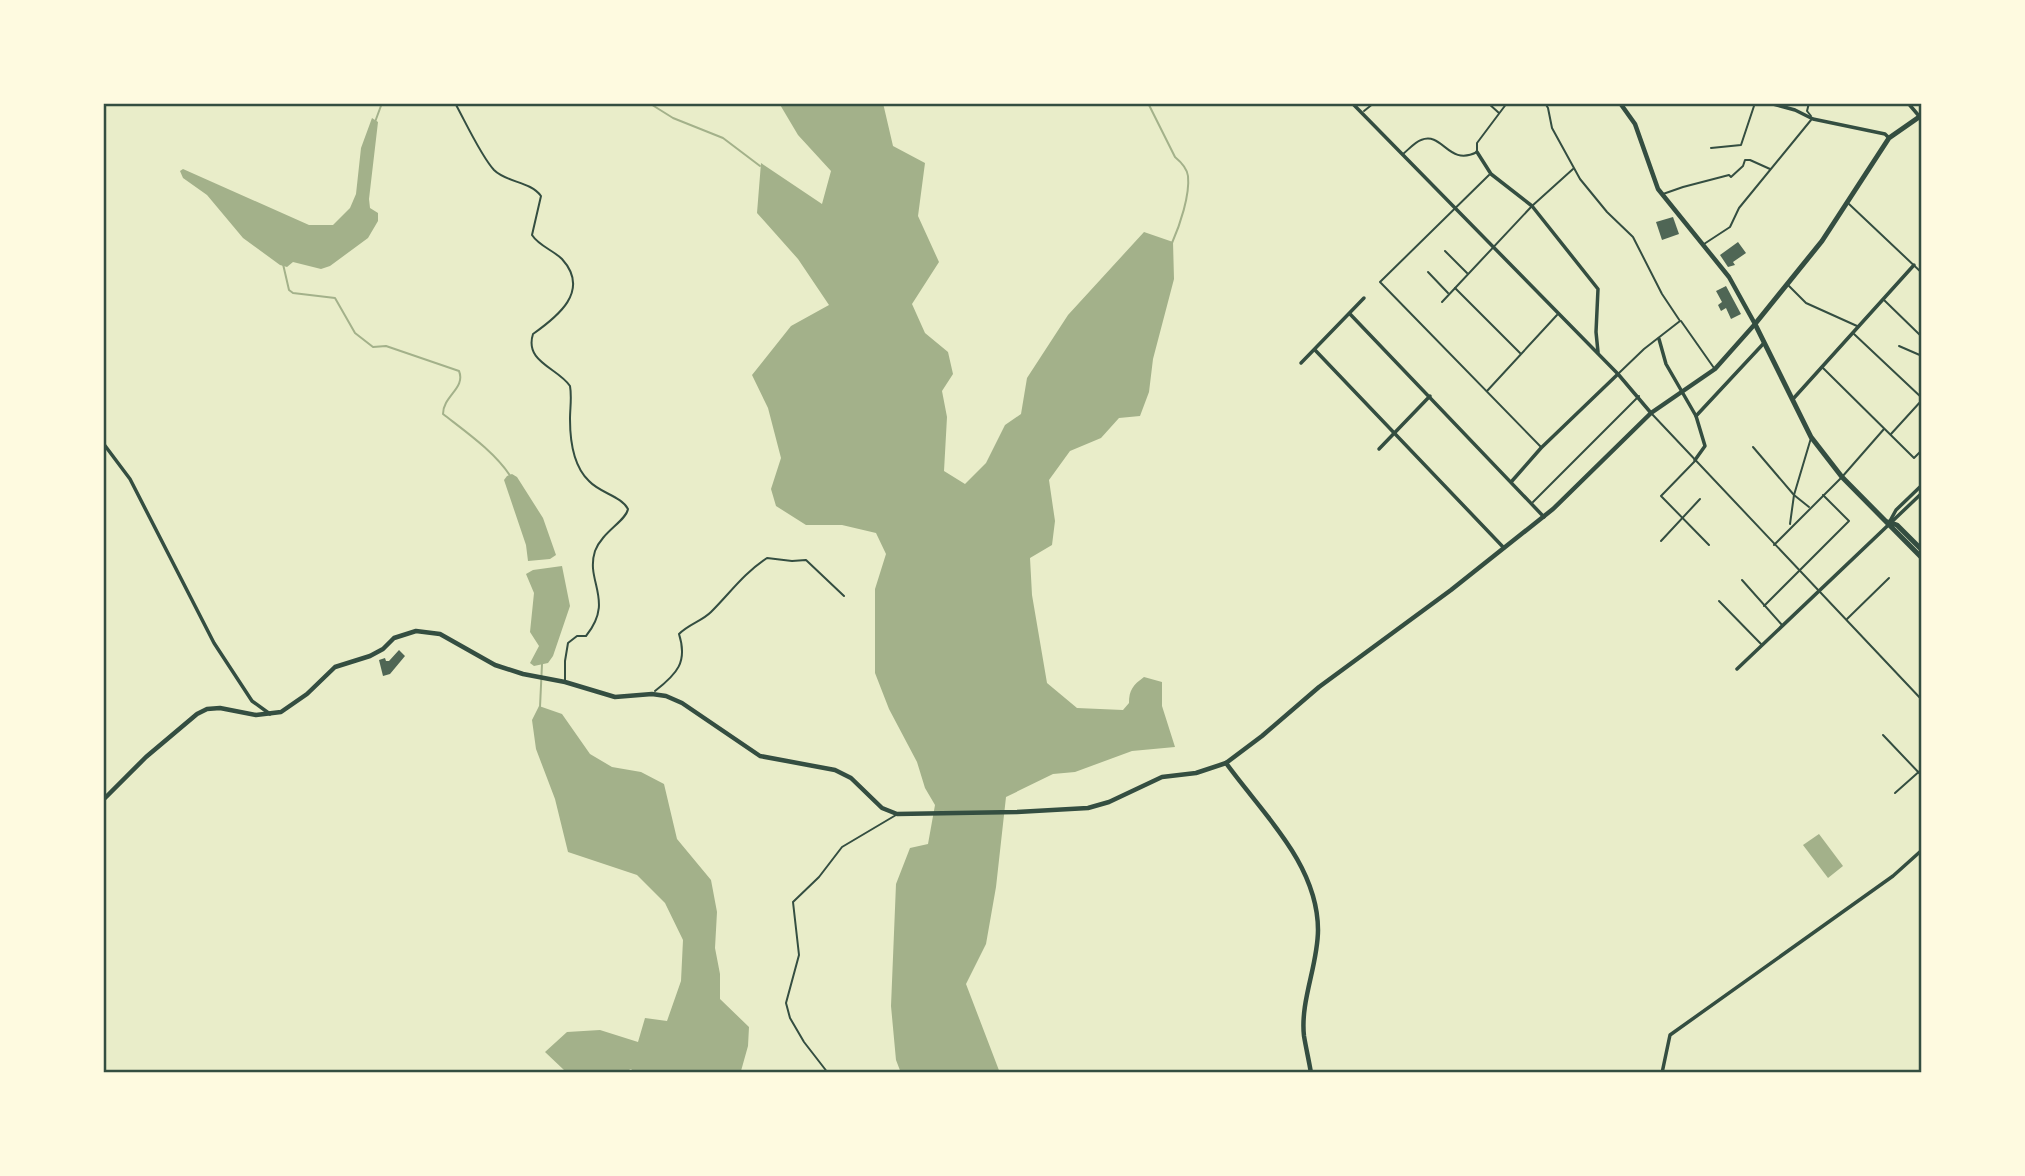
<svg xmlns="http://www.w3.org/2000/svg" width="2025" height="1176" font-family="'Fira Sans',sans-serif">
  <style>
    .water { fill: #a3b18a }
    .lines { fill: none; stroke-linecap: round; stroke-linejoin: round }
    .stream { stroke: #a3b18a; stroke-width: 2 }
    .building { fill: #4f6655 }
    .service { stroke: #344e41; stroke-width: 2 }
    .minor { stroke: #344e41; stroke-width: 3.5 }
    .tertiary { stroke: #344e41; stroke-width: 4.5 }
    .secondary { stroke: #344e41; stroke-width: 5 }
    .neatline { fill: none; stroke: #344e41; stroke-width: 2.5 }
  </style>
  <rect width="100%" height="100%" fill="#e9edc9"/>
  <!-- water -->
  <g class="water">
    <path d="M779 103H883L893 146 925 163 918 216 939 262 912 304 925 333 948 352 953 374 942 391 947 417 944 471 965 484 986 463 1005 425 1021 414 1027 378 1068 315 1144 232 1173 242 1174 279 1153 359 1149 392 1140 416 1119 418 1101 438 1070 451 1049 480 1055 521 1052 545 1030 558 1032 595 1047 683 1077 708 1123 710 1129 703C1129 690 1133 685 1144 677L1162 682V706L1175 747 1132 751 1075 772 1053 774 1006 797 996 887 986 944 966 984 1000 1073H901L896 1060 891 1006 896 884 910 848 928 844 935 805 925 788 917 762 889 709 875 673V589L886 554 876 533 842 525H806L776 506 771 489 781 458 768 408 752 375 791 326 829 305 798 259 757 213 761 163 822 204 831 171 798 135Z"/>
    <polygon points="372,118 378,122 369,199 370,208 378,213 378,221 368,238 330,266 321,269 293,262 287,267 280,265 243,238 207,195 183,178 180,171 183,169 309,225 333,225 350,208 356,194 361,148"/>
    <polygon points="512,474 517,477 543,518 556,555 550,559 528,561 526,545 504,480 507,476"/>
    <polygon points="562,566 570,606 553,656 548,663 534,666 530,663 539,646 530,632 534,593 526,574 533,570"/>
    <polygon points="539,706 562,714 590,754 612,767 641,772 664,784 677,839 711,880 717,912 715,948 720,974 720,999 749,1027 748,1046 741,1071 742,1073 635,1073 631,1069 622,1073 564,1070 545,1052 567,1032 600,1030 638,1042 645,1018 667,1021 681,981 683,940 665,903 637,875 568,852 555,799 536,749 532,720"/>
    <polygon points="1819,834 1843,866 1828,878 1803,845"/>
  </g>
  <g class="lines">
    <!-- stream -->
    <g class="stream">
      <polyline points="649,103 673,118 723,138 760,166"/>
      <path d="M1148 103 1175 157C1181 162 1187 168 1188 176 1190 195 1180 225 1172 243"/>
      <polyline points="375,122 382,103"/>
      <path d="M283 264 289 290 293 293 335 298 355 333 373 347 386 346 459 371C466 388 443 396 443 414 466 432 495 452 511 477"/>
      <polyline points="540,707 542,664"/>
    </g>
  </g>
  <!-- building -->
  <g class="building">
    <polygon points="1673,217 1679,234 1662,240 1656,222"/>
    <polygon points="1738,242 1746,253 1733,262 1735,265 1728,267 1720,255"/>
    <polygon points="1726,286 1741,314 1731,319 1726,308 1721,311 1718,305 1722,302 1716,291"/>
    <polygon points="399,650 405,656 390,674 383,676 379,660 385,658 386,661 389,661"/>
  </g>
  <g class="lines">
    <!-- service -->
    <g class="service">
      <path d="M455 103C465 121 481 156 494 170 507 183 530 181 541 196L532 235C539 246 553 250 562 259 591 291 557 317 533 334 524 362 558 368 570 386 572 397 570 408 570 419 570 440 573 466 589 481 600 493 621 496 628 509 626 521 602 532 595 551 585 582 615 600 586 636H577L568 643 565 661V681"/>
      <polyline points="1488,103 1499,113"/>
      <polyline points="1545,103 1548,108 1552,128 1580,179 1607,212 1633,237 1662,294 1680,321 1644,349 1619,373"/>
      <polyline points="1809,103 1807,111 1811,116"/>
      <polyline points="1364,111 1374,103"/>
      <polyline points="1711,148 1741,145 1754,106"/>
      <path d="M1403 154C1408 150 1415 142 1421 140 1443 131 1448 167 1477 152V143L1507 103"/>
      <polyline points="1489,175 1380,282 1541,447"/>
      <polyline points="1663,194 1683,187 1729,175 1731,177 1743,166 1745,160 1750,160 1770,169"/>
      <polyline points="1849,204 1922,273"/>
      <polyline points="1704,244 1730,227 1739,208 1811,120"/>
      <polyline points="1445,251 1467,273"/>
      <polyline points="1428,272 1448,293"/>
      <polyline points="1788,285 1806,303 1857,326"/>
      <polyline points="1455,288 1520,353"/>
      <polyline points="1884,300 1922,337"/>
      <polyline points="1442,302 1532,206 1573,169"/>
      <polyline points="1681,321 1714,368"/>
      <polyline points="1854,334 1922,398"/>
      <polyline points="1899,346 1922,356"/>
      <polyline points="1823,368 1914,458 1922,450"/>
      <polyline points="1487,391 1557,315"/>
      <polyline points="1651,413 1922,700"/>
      <polyline points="1891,434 1922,400"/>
      <polyline points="1753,447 1794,495 1809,507"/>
      <polyline points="1695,461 1661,496 1709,545"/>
      <polyline points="1533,502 1639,396"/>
      <polyline points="1790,524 1794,495 1811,438"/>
      <polyline points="1661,541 1700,499"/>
      <polyline points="1774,545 1842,477 1884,429"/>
      <polyline points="1742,580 1782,625"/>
      <polyline points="1719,601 1762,645"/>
      <polyline points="1764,606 1849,521 1823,495"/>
      <polyline points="1847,619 1889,578"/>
      <path d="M655 691C677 674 688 662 679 634 689 624 702 621 711 612 731 592 743 574 767 558L792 561 806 560 844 596"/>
      <polyline points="1883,735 1922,776"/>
      <polyline points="1895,793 1922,769"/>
      <polyline points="103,1063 105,1073"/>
      <polyline points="828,1073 804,1042 790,1018 786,1003 799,955 793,902 819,877 842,847 896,815"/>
    </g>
    <!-- minor -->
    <g class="minor">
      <polyline points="1352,103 1618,374 1651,413"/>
      <polyline points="1746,103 1773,104 1795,110 1813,119 1885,134 1889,138"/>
      <polyline points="1908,103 1919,116"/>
      <polyline points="1477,152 1491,174 1532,206 1598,289 1596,332 1598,352"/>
      <polyline points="1350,314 1544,517"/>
      <polyline points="1659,339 1666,364 1696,416 1705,446 1695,460"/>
      <polyline points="1315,350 1504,548"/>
      <polyline points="1301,363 1364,298"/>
      <polyline points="1793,399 1914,265"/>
      <polyline points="1696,416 1764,343"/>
      <polyline points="103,443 130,479 214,643 252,701 270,714"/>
      <polyline points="1379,449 1430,396"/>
      <polyline points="1512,481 1541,448 1618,374"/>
      <polyline points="1890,521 1896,510 1922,485"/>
      <polyline points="1737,669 1922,493"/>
      <polyline points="1662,1073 1670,1035 1893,876 1922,850"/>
    </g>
    <!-- tertiary -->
    <g class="tertiary">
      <path d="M1226 763C1262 813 1318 864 1318 930 1318 965 1300 1001 1304 1036 1306 1048 1309 1061 1311 1073"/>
      <polyline points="103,800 146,757 197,714 207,709 220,708 256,715 281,712 307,694 335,667 370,656 383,649 394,638 416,631 440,634 495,665 523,674 565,682 615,697 652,694 666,696 682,703 760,756 835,770 851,778 882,808 897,814 1017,812 1088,808 1109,802 1162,777 1196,773 1226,763 1262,736 1319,687 1451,590 1553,509 1651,413 1715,369 1755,324 1729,277 1658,189 1635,124 1620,103"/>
    </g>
    <!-- secondary -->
    <g class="secondary">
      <polyline points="1922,115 1889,138 1822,241 1755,324 1811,437 1842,477 1922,558"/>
      <polyline points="1888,522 1897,525 1922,550"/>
    </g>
  </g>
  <!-- border -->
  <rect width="2025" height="1176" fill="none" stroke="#fefae0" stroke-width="210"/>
  <rect x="105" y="105" width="1815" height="966" class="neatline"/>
</svg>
